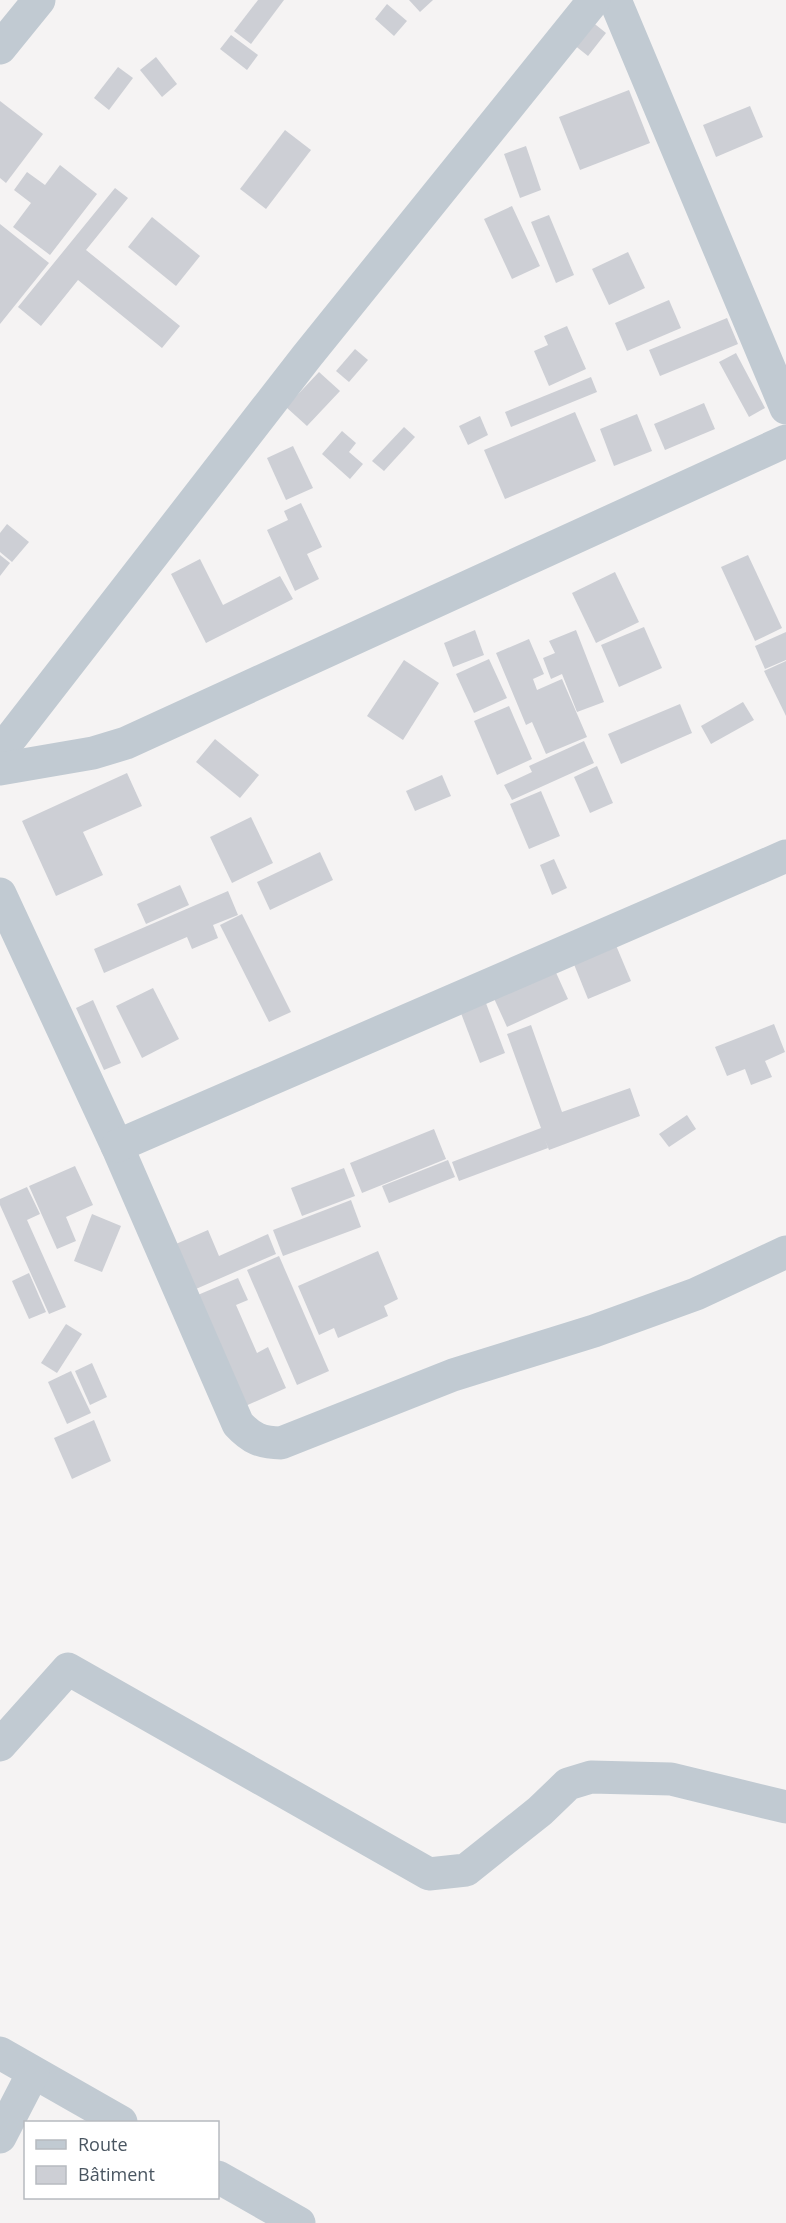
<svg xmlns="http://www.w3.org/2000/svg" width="786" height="2223" font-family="'Open Sans',sans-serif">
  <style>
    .building { fill: #cdcfd5 }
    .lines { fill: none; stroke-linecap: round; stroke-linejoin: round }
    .minor { stroke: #c1cad2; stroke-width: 33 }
  </style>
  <rect width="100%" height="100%" fill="#f5f3f3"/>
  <!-- building -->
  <g class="building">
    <polygon points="258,0 284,0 251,44 234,31"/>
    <polygon points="409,0 433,0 420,12"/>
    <polygon points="387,4 407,21 394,36 375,19"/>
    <polygon points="591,21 606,33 588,56 573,44"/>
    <polygon points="231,35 258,55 247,70 220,49"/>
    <polygon points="156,57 177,84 162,97 140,70"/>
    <polygon points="118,67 133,78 109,110 94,98"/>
    <polygon points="629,90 650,143 580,170 559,117"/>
    <polygon points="0,101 43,134 6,183 0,178"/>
    <polygon points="750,106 763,137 716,157 703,125"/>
    <polygon points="285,130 311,150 266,209 240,189"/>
    <polygon points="526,146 541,190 520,198 504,154"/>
    <polygon points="60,165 97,194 50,255 13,227 31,203 14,190 27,172 45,185"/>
    <polygon points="115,188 128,198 86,250 180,326 162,348 78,280 41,326 18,307"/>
    <polygon points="512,206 540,266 512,279 484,219"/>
    <polygon points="549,215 574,275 556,283 531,222"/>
    <polygon points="152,217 200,256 176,286 128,247"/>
    <polygon points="0,224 49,263 0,324"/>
    <polygon points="628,252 645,288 609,305 592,269"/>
    <polygon points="669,300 681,328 627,351 615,323"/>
    <polygon points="727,318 738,344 660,376 649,350"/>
    <polygon points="567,326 586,369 549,386 534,351 548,345 544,336"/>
    <polygon points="355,349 368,360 349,382 336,371"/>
    <polygon points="736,353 765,408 749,417 719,362"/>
    <polygon points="319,372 340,391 307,426 286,407"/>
    <polygon points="591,377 597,392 511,427 505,412"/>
    <polygon points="704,403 715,429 665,450 654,424"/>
    <polygon points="575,412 596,461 505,499 484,450"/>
    <polygon points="637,414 652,451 614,466 600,429"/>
    <polygon points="480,416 488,435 468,445 459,426"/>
    <polygon points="404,427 415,437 384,471 372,461"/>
    <polygon points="342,431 356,443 349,452 363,464 350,479 322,454"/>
    <polygon points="293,446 313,488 286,500 267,458"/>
    <polygon points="301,503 322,547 307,554 319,579 295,591 267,530 288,520 284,511"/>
    <polygon points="7,524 29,542 12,562 0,552 0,533"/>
    <polygon points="0,555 10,563 0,576"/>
    <polygon points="748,555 782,628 755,641 721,567"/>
    <polygon points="200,559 223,605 280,576 293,599 206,643 171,574"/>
    <polygon points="615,572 639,622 596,643 572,593"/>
    <polygon points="644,627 662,668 619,687 601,645"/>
    <polygon points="475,630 484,655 453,667 444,643"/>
    <polygon points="576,630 604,702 577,712 562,674 551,679 543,658 555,653 549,641"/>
    <polygon points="786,632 786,660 765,669 755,646"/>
    <polygon points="529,639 544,674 533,679 537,690 562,679 587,737 546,754 532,722 526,725 496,653"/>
    <polygon points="489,659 507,698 474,713 456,674"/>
    <polygon points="404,660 439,683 403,740 367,716"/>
    <polygon points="786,661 786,716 764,671"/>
    <polygon points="743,702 754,720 711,744 701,726"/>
    <polygon points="680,704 692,733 621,764 608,734"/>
    <polygon points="509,706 532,759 497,775 474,721"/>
    <polygon points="215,739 259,775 240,798 196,762"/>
    <polygon points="584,741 594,763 512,800 504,785 532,772 529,766"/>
    <polygon points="597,766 613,803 590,813 574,777"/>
    <polygon points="127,773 142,806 83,832 103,875 56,896 22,821"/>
    <polygon points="442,775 451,796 415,811 406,791"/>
    <polygon points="541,791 560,836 529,849 510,804"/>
    <polygon points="251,817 273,863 232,883 210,837"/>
    <polygon points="320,852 333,880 270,910 257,882"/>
    <polygon points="554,859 567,888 552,895 540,865"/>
    <polygon points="180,885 189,905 146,924 137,904"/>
    <polygon points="228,891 238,915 213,925 218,938 192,949 187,937 104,973 94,949"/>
    <polygon points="242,914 291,1012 269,1022 220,925"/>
    <polygon points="615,943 631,981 588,999 569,952"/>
    <polygon points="553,966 568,999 507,1027 492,994"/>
    <polygon points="153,988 179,1039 142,1058 116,1006"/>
    <polygon points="484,998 505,1053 480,1063 459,1008"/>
    <polygon points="93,1000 121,1063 104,1070 76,1008"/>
    <polygon points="774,1024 785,1052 765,1061 772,1077 751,1085 745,1069 727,1076 715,1047"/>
    <polygon points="531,1025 562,1112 630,1088 640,1116 549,1150 545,1140 548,1148 459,1181 452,1162 541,1128 507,1034"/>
    <polygon points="687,1115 696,1129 669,1147 659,1134"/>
    <polygon points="434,1129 446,1159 362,1193 350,1163"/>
    <polygon points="448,1160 455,1177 389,1203 382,1186"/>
    <polygon points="75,1166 93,1205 66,1217 76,1241 57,1249 29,1186"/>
    <polygon points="344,1168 355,1196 302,1216 291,1188"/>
    <polygon points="27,1187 40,1214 27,1220 66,1307 49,1314 0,1205 0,1199"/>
    <polygon points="351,1200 361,1227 283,1256 273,1230"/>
    <polygon points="92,1214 121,1226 102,1272 74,1261"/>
    <polygon points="208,1230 219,1256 268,1234 276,1254 189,1292 169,1247"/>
    <polygon points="378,1251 398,1299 384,1306 388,1316 338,1338 334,1328 319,1335 298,1286"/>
    <polygon points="279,1256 329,1371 297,1385 247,1270"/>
    <polygon points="29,1273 46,1312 29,1319 12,1281"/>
    <polygon points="238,1278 248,1300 236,1305 257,1353 268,1347 286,1388 241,1408 193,1297"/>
    <polygon points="66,1324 82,1334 57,1373 41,1363"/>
    <polygon points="92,1363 107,1397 90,1405 75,1371"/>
    <polygon points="71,1371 91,1413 67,1424 48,1382"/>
    <polygon points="94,1420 111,1461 72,1479 54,1438"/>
  </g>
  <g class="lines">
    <!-- minor -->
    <g class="minor">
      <polyline points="615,0 786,408"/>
      <polyline points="0,48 39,0"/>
      <polyline points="0,752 307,356 594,0"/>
      <polyline points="0,769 93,753 126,743 786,441"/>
      <path d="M0 894 117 1146 238 1424C251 1438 261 1443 281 1443L453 1375 594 1331 696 1294 786 1252"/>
      <polyline points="117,1146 786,856"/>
      <polyline points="0,1745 68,1669 429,1874 466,1870 540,1811 568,1784 591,1777 671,1779 786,1807"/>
      <polyline points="0,2053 121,2122"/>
      <polyline points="0,2137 33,2073"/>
      <polyline points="218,2177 299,2223"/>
    </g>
  </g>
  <!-- legend -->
  <rect x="24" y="2121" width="195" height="78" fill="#ffffff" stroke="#b7bbc0" stroke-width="1.5"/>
  <rect x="36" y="2140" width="30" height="9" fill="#c1cad2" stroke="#b7bbc0" stroke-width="1.5"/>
  <text x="78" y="2151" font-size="18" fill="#4a5661">Route</text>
  <rect x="36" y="2166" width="30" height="18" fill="#cdcfd5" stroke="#b7bbc0" stroke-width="1.5"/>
  <text x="78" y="2181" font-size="18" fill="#4a5661">Bâtiment</text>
</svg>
